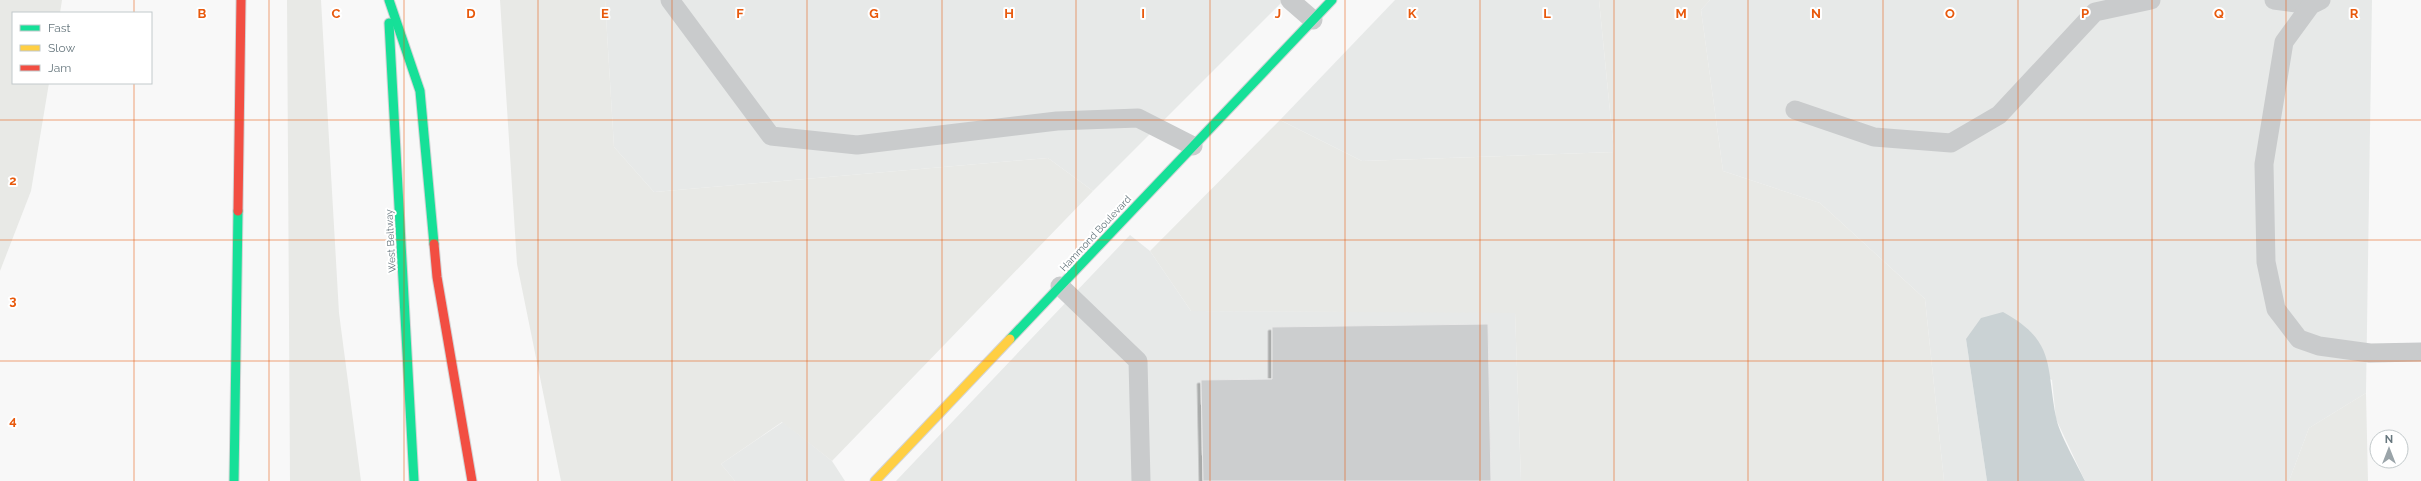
<svg xmlns="http://www.w3.org/2000/svg" width="2421" height="481" font-family="Raleway,sans-serif">
  <style>
    .built { fill: #e7e9e8 }
    .green { fill: #e8e9e6 }
    .water { fill: #cad2d4 }
    .building { fill: #cccecf; stroke: #e8e8e8; filter: url(#shadow) }
    .lines { fill: none; stroke-linecap: round; stroke-linejoin: round }
    .fast-casing { stroke: #d3d4d5; stroke-width: 11 }
    .slow-casing { stroke: #d3d4d5; stroke-width: 11 }
    .jam-casing { stroke: #d3d4d5; stroke-width: 11 }
    .lane { stroke: #c9cbcc; stroke-width: 19 }
    .fast { stroke: #16e098; stroke-width: 9 }
    .slow { stroke: #ffcf43; stroke-width: 9 }
    .jam { stroke: #f24e42; stroke-width: 9 }
    .grid { fill: none; stroke: #e8590c; stroke-width: 1; stroke-opacity: 0.55 }
    .labels { text-anchor: middle; stroke-width: 4; stroke-linejoin: round; paint-order: stroke }
    .street-label { font-size: 10px; fill: #67777e; stroke: #fff }
    .grid-label { font-size: 13px; text-anchor: middle; font-weight: bold; fill: #e8590c; stroke: #fff; stroke-width: 4; stroke-linejoin: round; paint-order: stroke }
  </style>
  <defs>
    <filter id="shadow"><feDropShadow dx="-3.5" dy="3.5" stdDeviation="0" flood-color="#0004"/></filter>
  </defs>
  <rect width="100%" height="100%" fill="#f8f8f8"/>
  <!-- built -->
  <g class="built">
    <polygon points="605,0 1284,0 1093,191 1048,158 654,192 614,147"/>
    <polygon points="1395,0 1599,0 1614,152 1362,161 1280,120"/>
    <polygon points="1710,0 2372,0 2366,393 2309,428 2289,481 2085,481 2056,419 2052,380 1966,339 1987,481 1944,481 1925,299 1820,203 1723,171 1701,10"/>
    <polygon points="1130,235 1150,251 1191,311 1515,312 1521,481 896,481"/>
    <polygon points="783,422 832,461 845,481 735,481 721,464"/>
  </g>
  <!-- green -->
  <g class="green">
    <polygon points="0,0 62,0 60,13 13,13 13,83 49,83 31,191 0,271"/>
    <polygon points="287,0 321,0 339,313 361,481 290,481"/>
    <polygon points="500,0 605,0 614,147 654,192 1048,158 1093,191 832,461 782,422 721,464 735,481 561,481 517,264"/>
    <polygon points="1599,0 1710,0 1701,10 1723,171 1820,203 1925,299 1944,481 1521,481 1515,313 1191,311 1150,251 1280,120 1362,161 1614,152"/>
    <polygon points="2366,393 2368,481 2289,481 2309,428"/>
  </g>
  <!-- water -->
  <path class="water" d="M2003 312C2056 341 2046 366 2056 417 2059 434 2077 464 2085 481H1987L1966 339 1981 318Z"/>
  <!-- building -->
  <polygon class="building" points="1488,324 1491,481 1203,481 1201,380 1272,379 1272,327"/>
  <g class="lines">
    <defs>
      <g id="fast">
        <polyline points="389,0 420,91 434,244"/>
        <polyline points="389,23 414,481"/>
        <polyline points="1010,339 1332,0"/>
        <polyline points="234,481 238,211"/>
      </g>
      <polyline id="slow" points="875,481 1010,339"/>
      <g id="jam">
        <polyline points="238,211 241,0"/>
        <polyline points="434,244 437,277 472,481"/>
      </g>
    </defs>
    <!-- fast casing -->
    <use href="#fast" class="fast-casing"/>
    <!-- slow casing -->
    <use href="#slow" class="slow-casing"/>
    <!-- jam casing -->
    <use href="#jam" class="jam-casing"/>
    <!-- lane -->
    <g class="lane">
      <polyline points="670,0 771,136 857,145 1057,121 1138,118 1193,146"/>
      <polyline points="1290,0 1313,20"/>
      <polyline points="2274,0 2311,5"/>
      <polyline points="2321,0 2311,5 2284,42 2264,164 2266,262 2276,309 2299,339 2319,346 2370,353 2421,352"/>
      <polyline points="1795,110 1874,137 1951,143 1999,115 2095,12 2151,0"/>
      <polyline points="1060,286 1138,361 1141,481"/>
    </g>
    <!-- fast -->
    <use href="#fast" class="fast"/>
    <!-- slow -->
    <use href="#slow" class="slow"/>
    <!-- jam -->
    <use href="#jam" class="jam"/>
  </g>
  <!-- grid -->
  <path class="grid" d="M134 0V13M269 0V481M404 0V481M538 0V481M672 0V481M807 0V481M942 0V481M1076 0V481M1210 0V481M1345 0V481M1480 0V481M1614 0V481M1748 0V481M1883 0V481M2018 0V481M2152 0V481M2286 0V481M134 83V481M0 120H2421M0 240H2421M0 361H2421"/>
  <g class="labels">
    <!-- street labels -->
    <g class="street-label">
      <text transform="translate(1095 233) rotate(-47)" y="4">Hammond Boulevard</text>
      <text transform="translate(390 241) rotate(-93)" y="4">West Beltway</text>
    </g>
  </g>
  <g class="grid-label">
    <text x="202" y="18">B</text>
    <text x="336" y="18">C</text>
    <text x="471" y="18">D</text>
    <text x="605" y="18">E</text>
    <text x="740" y="18">F</text>
    <text x="874" y="18">G</text>
    <text x="1009" y="18">H</text>
    <text x="1143" y="18">I</text>
    <text x="1278" y="18">J</text>
    <text x="1412" y="18">K</text>
    <text x="1547" y="18">L</text>
    <text x="1681" y="18">M</text>
    <text x="1816" y="18">N</text>
    <text x="1950" y="18">O</text>
    <text x="2085" y="18">P</text>
    <text x="2219" y="18">Q</text>
    <text x="2354" y="18">R</text>
    <text x="13" y="185">2</text>
    <text x="13" y="305">3</text>
    <text x="13" y="425">4</text>
  </g>
  <!-- legend -->
  <rect x="12" y="12" width="140" height="72" fill="#ffffff" stroke="#c2c9cb"/>
  <rect x="20" y="25" width="20" height="6" fill="#16e098" stroke="#c2c9cb"/>
  <text x="48" y="32" font-size="12" fill="#67777e">Fast</text>
  <rect x="20" y="45" width="20" height="6" fill="#ffcf43" stroke="#c2c9cb"/>
  <text x="48" y="52" font-size="12" fill="#67777e">Slow</text>
  <rect x="20" y="65" width="20" height="6" fill="#f24e42" stroke="#c2c9cb"/>
  <text x="48" y="72" font-size="12" fill="#67777e">Jam</text>
  <!-- north arrow -->
  <g transform="translate(2389 449)"><circle r="19" fill="#ffffff" stroke="#c2c9cb"/>
  <path d="M0-3L7 15L0 10L-7 15Z" fill="#9aa4a9"/>
  <text y="-6" font-size="11" font-weight="bold" text-anchor="middle" fill="#67777e">N</text>
  </g>
</svg>
